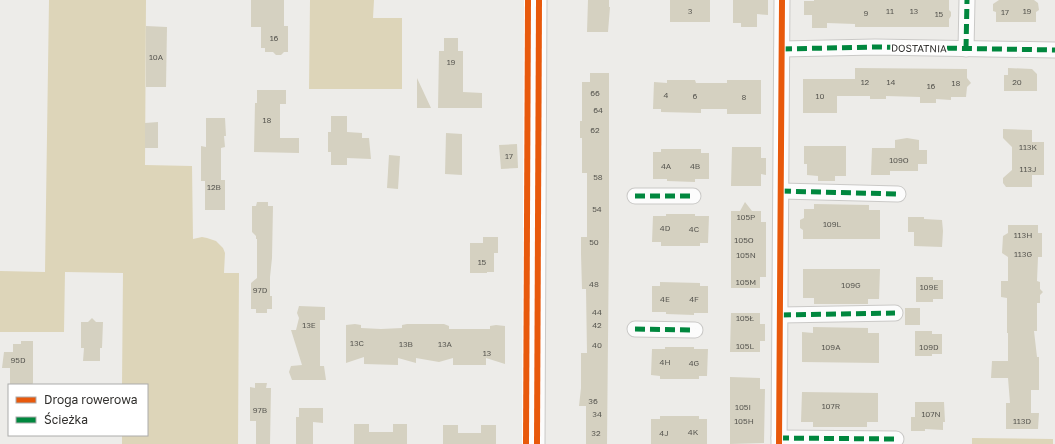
<svg xmlns="http://www.w3.org/2000/svg" width="1055" height="444" font-family="'Golos Text',sans-serif">
  <style>
    .green { fill: #ddd5b9 }
    .building { fill: #d5d1c1 }
    .lines { fill: none; stroke-linecap: round; stroke-linejoin: round }
    .street-casing { stroke: #cac9c7; stroke-width: 17 }
    .street { stroke: #fcfcfc; stroke-width: 15 }
    .quiet { stroke: #00873e; stroke-width: 5; stroke-dasharray: 10 5; stroke-linecap: butt }
    .cycleway-casing { stroke: #fff; stroke-width: 8 }
    .cycleway { stroke: #e8590c; stroke-width: 6 }
    .labels { text-anchor: middle; stroke-width: 3.5; stroke-linejoin: round; paint-order: stroke }
    .number-label { font-size: 8px; fill: #595852 }
    .street-label { font-size: 10px; fill: #302f2d; stroke: #fff }
  </style>
  <rect width="100%" height="100%" fill="#edece9"/>
  <!-- green -->
  <g class="green">
    <polygon points="49,0 146,0 145,165 192,166 193,239 202,237 207,238 216,241 223,248 225,253 224,273 239,273 238,444 122,444 122,435 147,435 147,385 122,385 123,273 65,272 64,332 0,332 0,271 45,272"/>
    <polygon points="310,0 374,0 373,18 402,18 402,89 309,89"/>
    <polygon points="972,438 1053,439 1053,444 972,444"/>
  </g>
  <!-- building -->
  <g class="building">
    <polygon points="251,0 284,0 284,26 288,26 288,52 284,52 281,55 276,55 273,52 265,52 265,48 261,48 261,27 251,27"/>
    <polygon points="588,0 609,0 609,7 610,7 608,32 587,32"/>
    <rect x="670" y="0" width="40" height="22"/>
    <polygon points="733,0 768,0 768,15 757,14 757,27 741,27 741,23 733,23"/>
    <polygon points="814,0 949,0 949,10 951,12 951,16 949,19 949,27 855,27 855,24 827,23 827,28 812,28 812,15 804,15 804,1 814,1"/>
    <polygon points="999,0 1034,0 1038,3 1039,10 1036,12 1036,22 996,22 996,12 993,11 993,4"/>
    <polygon points="146,26 167,27 166,87 146,87"/>
    <polygon points="444,38 458,38 458,51 463,51 463,92 482,93 482,108 438,108 439,51 444,51"/>
    <polygon points="855,68 967,69 967,78 971,83 967,87 966,97 951,97 951,100 936,99 936,103 920,103 920,97 886,96 886,99 870,99 870,96 837,96 837,113 803,113 803,79 855,79"/>
    <polygon points="1008,68 1032,69 1037,74 1037,91 1004,91 1004,75 1008,75"/>
    <polygon points="590,73 609,73 609,236 607,444 586,444 586,406 579,406 581,388 581,353 587,353 586,289 582,289 581,254 581,237 587,237 587,173 582,173 582,138 580,138 580,121 582,121 582,82 590,82"/>
    <polygon points="417,78 431,108 417,108"/>
    <polygon points="667,80 695,80 696,83 727,83 727,80 761,80 761,114 727,114 727,109 701,109 701,113 661,112 661,109 653,109 654,82 667,83"/>
    <polygon points="257,90 286,90 286,104 280,104 280,138 299,138 299,153 254,152 255,103 257,103"/>
    <polygon points="331,116 347,116 347,132 362,133 362,138 369,138 371,159 347,158 347,165 331,165 331,152 328,152 328,132 331,132"/>
    <polygon points="206,118 225,118 226,136 224,136 225,147 221,148 221,180 225,180 225,210 205,210 205,181 201,181 201,146 206,147"/>
    <polygon points="158,122 158,148 145,148 145,123"/>
    <polygon points="1003,129 1032,130 1032,142 1044,142 1044,175 1032,175 1032,187 1006,187 1003,183 1003,178 1012,170 1012,147 1003,138"/>
    <polygon points="446,133 462,134 462,175 445,174"/>
    <polygon points="907,138 919,140 919,150 927,150 927,164 918,164 918,171 890,171 890,175 871,175 872,148 895,148 895,140"/>
    <polygon points="517,144 518,168 501,169 499,145"/>
    <polygon points="804,146 846,146 846,176 835,176 835,181 818,181 818,176 807,175 807,164 804,164"/>
    <polygon points="732,147 761,147 761,158 766,158 766,175 761,174 761,186 731,186"/>
    <polygon points="661,149 701,149 701,153 709,153 709,179 695,179 695,182 667,181 667,179 653,179 653,152 661,152"/>
    <polygon points="389,155 400,156 398,189 387,188"/>
    <polygon points="257,202 268,202 268,206 273,206 272,258 270,277 270,296 272,296 272,309 267,309 267,313 256,313 256,309 251,309 251,283 257,278 257,239 256,239 256,236 252,232 252,206 256,206"/>
    <polygon points="745,202 752,211 761,211 761,222 766,222 766,277 760,277 760,288 731,288 731,211 740,211"/>
    <polygon points="814,204 869,205 869,210 880,210 880,239 803,239 803,230 800,228 800,220 804,218 804,209 814,209"/>
    <polygon points="666,214 695,214 695,216 709,216 708,243 700,243 700,246 661,246 661,242 652,242 653,216 666,216"/>
    <polygon points="908,217 924,217 924,219 942,220 943,231 942,247 914,246 914,232 908,232"/>
    <polygon points="1008,225 1038,225 1038,233 1042,233 1042,257 1038,257 1037,281 1040,282 1040,289 1043,292 1040,295 1040,303 1037,303 1037,331 1034,331 1037,357 1039,357 1039,390 1031,390 1031,413 1039,413 1038,429 1006,429 1006,403 1010,403 1008,378 991,378 992,361 1008,361 1008,333 1007,333 1007,298 1001,297 1001,281 1008,281 1008,257 1002,253 1003,236 1008,233"/>
    <polygon points="483,237 498,237 498,253 494,253 494,272 487,272 487,273 470,273 470,243 483,243"/>
    <polygon points="803,269 880,269 879,299 868,299 868,304 814,304 814,298 803,298"/>
    <polygon points="916,277 933,277 933,280 943,280 943,299 933,299 933,302 916,302"/>
    <polygon points="660,282 700,283 700,286 708,286 708,313 694,313 694,315 666,314 666,312 652,312 652,286 660,286"/>
    <polygon points="299,306 325,307 325,320 320,320 320,366 324,366 326,380 292,380 289,372 291,366 302,365 291,330 296,330 299,318 297,313"/>
    <rect x="905" y="308" width="15" height="17"/>
    <polygon points="731,313 760,313 760,324 765,324 765,341 760,341 760,352 730,352"/>
    <polygon points="92,318 96,322 103,322 102,348 100,348 100,361 83,361 84,348 81,348 81,322 88,322"/>
    <polygon points="355,324 361,325 361,328 381,329 402,328 402,325 407,324 444,324 449,326 449,329 490,329 490,326 496,325 505,326 505,364 486,358 486,365 453,365 453,358 439,362 416,358 416,363 398,358 398,365 364,364 364,357 346,363 346,325"/>
    <polygon points="813,327 868,328 868,333 879,333 879,363 802,362 802,332 813,333"/>
    <polygon points="915,331 932,331 932,334 942,334 942,354 932,354 932,356 915,356"/>
    <polygon points="21,341 33,341 33,383 32,385 10,385 10,368 2,368 4,352 13,352 13,344 21,344"/>
    <polygon points="665,347 694,347 694,349 708,349 707,376 699,376 699,379 660,379 660,376 651,375 652,349 665,349"/>
    <polygon points="730,377 760,378 760,389 765,389 764,443 730,444"/>
    <polygon points="255,383 267,383 266,388 271,388 270,444 256,444 256,421 250,421 250,387 255,388"/>
    <polygon points="802,392 878,393 878,422 867,422 867,427 813,427 813,422 801,422"/>
    <polygon points="915,402 944,402 945,422 943,422 943,430 925,429 925,431 911,431 911,417 915,417"/>
    <polygon points="299,408 323,408 323,423 313,422 313,444 296,444 296,417 299,417"/>
    <polygon points="660,416 699,416 699,419 707,419 707,444 651,444 651,419 660,419"/>
    <polygon points="354,424 369,424 369,432 393,432 393,424 407,424 407,444 354,444"/>
    <polygon points="443,425 458,425 458,433 481,433 481,425 496,425 496,444 443,444"/>
  </g>
  <g class="lines">
    <defs>
      <g id="street">
        <polyline points="782,49 875,47 1055,50"/>
        <polyline points="966,49 967,0"/>
        <polyline points="781,191 898,194"/>
        <polyline points="635,196 693,196"/>
        <polyline points="781,315 895,313"/>
        <polyline points="635,329 695,330"/>
        <polyline points="779,438 896,439"/>
        <polyline points="537,444 539,0"/>
        <polyline points="779,444 782,0"/>
      </g>
    </defs>
    <!-- street casing -->
    <use href="#street" class="street-casing"/>
    <!-- street -->
    <use href="#street" class="street"/>
    <!-- quiet -->
    <g class="quiet">
      <polyline points="782,49 875,47 1055,50"/>
      <polyline points="966,49 967,0"/>
      <polyline points="781,191 898,194"/>
      <polyline points="635,196 693,196"/>
      <polyline points="781,315 895,313"/>
      <polyline points="635,329 695,330"/>
      <polyline points="779,438 896,439"/>
    </g>
    <defs>
      <g id="cycleway">
        <polyline points="526,444 528,0"/>
        <polyline points="537,444 539,0"/>
        <polyline points="779,444 782,0"/>
      </g>
    </defs>
    <!-- cycleway casing -->
    <use href="#cycleway" class="cycleway-casing"/>
    <!-- cycleway -->
    <use href="#cycleway" class="cycleway"/>
  </g>
  <g class="labels">
    <!-- number labels -->
    <g class="number-label">
      <text x="690" y="14">3</text>
      <text x="890" y="14">11</text>
      <text x="914" y="14">13</text>
      <text x="1027" y="14">19</text>
      <text x="1005" y="15">17</text>
      <text x="866" y="16">9</text>
      <text x="939" y="17">15</text>
      <text x="274" y="41">16</text>
      <text x="156" y="60">10A</text>
      <text x="451" y="65">19</text>
      <text x="865" y="85">12</text>
      <text x="891" y="85">14</text>
      <text x="1017" y="85">20</text>
      <text x="956" y="86">18</text>
      <text x="931" y="89">16</text>
      <text x="595" y="96">66</text>
      <text x="666" y="98">4</text>
      <text x="695" y="99">6</text>
      <text x="820" y="99">10</text>
      <text x="744" y="100">8</text>
      <text x="598" y="113">64</text>
      <text x="267" y="123">18</text>
      <text x="595" y="133">62</text>
      <text x="1028" y="150">113K</text>
      <text x="509" y="159">17</text>
      <text x="899" y="163">109O</text>
      <text x="666" y="169">4A</text>
      <text x="695" y="169">4B</text>
      <text x="1028" y="172">113J</text>
      <text x="598" y="180">58</text>
      <text x="214" y="190">12B</text>
      <text x="597" y="212">54</text>
      <text x="746" y="220">105P</text>
      <text x="832" y="227">109L</text>
      <text x="665" y="231">4D</text>
      <text x="694" y="232">4C</text>
      <text x="1023" y="238">113H</text>
      <text x="744" y="243">105O</text>
      <text x="594" y="245">50</text>
      <text x="1023" y="257">113G</text>
      <text x="746" y="258">105N</text>
      <text x="482" y="265">15</text>
      <text x="746" y="285">105M</text>
      <text x="594" y="287">48</text>
      <text x="851" y="288">109G</text>
      <text x="929" y="290">109E</text>
      <text x="260" y="293">97D</text>
      <text x="665" y="302">4E</text>
      <text x="694" y="302">4F</text>
      <text x="597" y="315">44</text>
      <text x="745" y="321">105Ł</text>
      <text x="309" y="328">13E</text>
      <text x="597" y="328">42</text>
      <text x="357" y="346">13C</text>
      <text x="406" y="347">13B</text>
      <text x="445" y="347">13A</text>
      <text x="597" y="348">40</text>
      <text x="745" y="349">105L</text>
      <text x="831" y="350">109A</text>
      <text x="929" y="350">109D</text>
      <text x="487" y="356">13</text>
      <text x="18" y="363">95D</text>
      <text x="665" y="365">4H</text>
      <text x="694" y="366">4G</text>
      <text x="593" y="404">36</text>
      <text x="831" y="409">107R</text>
      <text x="743" y="410">105I</text>
      <text x="260" y="413">97B</text>
      <text x="597" y="417">34</text>
      <text x="931" y="417">107N</text>
      <text x="744" y="424">105H</text>
      <text x="1022" y="424">113D</text>
      <text x="693" y="435">4K</text>
      <text x="596" y="436">32</text>
      <text x="664" y="436">4J</text>
    </g>
    <!-- street labels -->
    <g class="street-label">
      <text transform="translate(919 48) rotate(1)" y="4">DOSTATNIA</text>
    </g>
  </g>
  <!-- legend -->
  <rect x="8" y="384" width="140" height="52" fill="#ffffff" stroke="#acacab"/>
  <rect x="16" y="397" width="20" height="6" fill="#e8590c" stroke="#acacab"/>
  <text x="44" y="404" font-size="12" fill="#302f2d">Droga rowerowa</text>
  <rect x="16" y="417" width="20" height="6" fill="#00873e" stroke="#acacab"/>
  <text x="44" y="424" font-size="12" fill="#302f2d">Ścieżka</text>
</svg>
